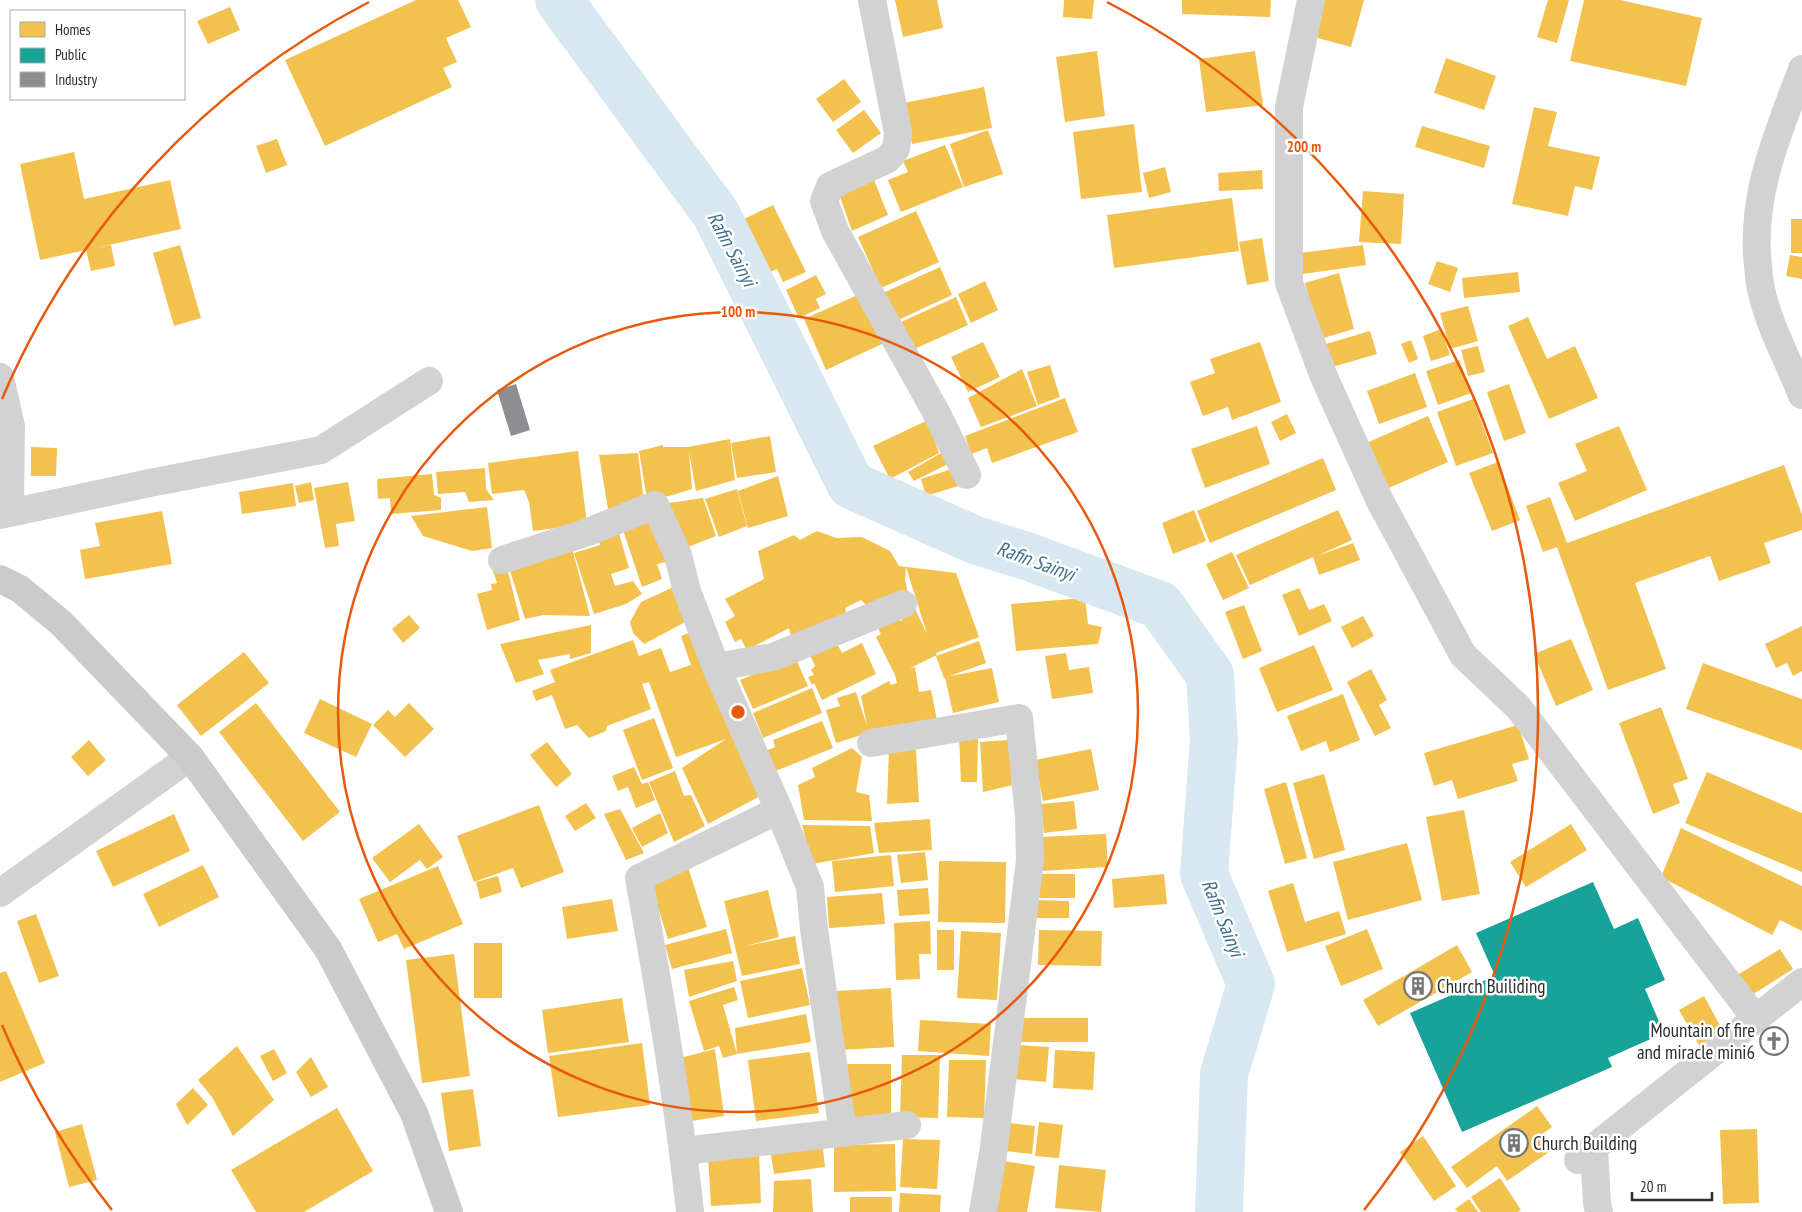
<svg xmlns="http://www.w3.org/2000/svg" width="1802" height="1212" font-family="'PT Sans Narrow',sans-serif">
  <style>
    .homes { fill: #f2c14e }
    .public { fill: #17a398 }
    .industry { fill: #8d8d92 }
    .lines { fill: none; stroke-linecap: round; stroke-linejoin: round }
    .river { stroke: #d8e8f0; stroke-width: 48 }
    .street { stroke: #d2d2d2; stroke-width: 28 }
    .secondary { stroke: #cbcbcb; stroke-width: 28 }
    .ring { fill: none; stroke: #e8590c; stroke-width: 2.5 }
    .labels { text-anchor: middle; stroke-width: 5; stroke-linejoin: round; paint-order: stroke }
    .poi-label { font-size: 19px; fill: #2d2d2d; stroke: #fff; text-anchor: start }
    .water-label { font-size: 20px; font-style: italic; fill: #3e708d; stroke: #fff }
    .centre { fill: #e8590c; stroke: #fff; stroke-width: 2.5 }
    .ring-label { font-size: 15px; text-anchor: middle; font-weight: bold; fill: #e8590c; stroke: #fff; stroke-width: 5; stroke-linejoin: round; paint-order: stroke }
  </style>
  <rect width="100%" height="100%" fill="#fff"/>
  <!-- homes -->
  <g class="homes">
    <polygon points="416,0 458,0 471,27 446,38 457,62 443,68 452,87 325,146 285,60"/>
    <polygon points="895,0 937,0 943,28 903,37"/>
    <polygon points="1064,0 1094,0 1092,19 1063,17"/>
    <polygon points="1182,0 1271,0 1270,17 1182,14"/>
    <polygon points="1325,0 1364,0 1351,47 1314,37"/>
    <polygon points="1548,0 1569,0 1557,43 1537,37"/>
    <polygon points="1584,0 1620,0 1702,18 1686,86 1570,61"/>
    <polygon points="230,7 240,30 208,44 197,21"/>
    <polygon points="1097,51 1105,116 1065,122 1056,57"/>
    <polygon points="1255,51 1263,105 1206,112 1199,59"/>
    <polygon points="1446,58 1496,76 1484,110 1434,93"/>
    <polygon points="844,79 861,102 833,122 816,99"/>
    <polygon points="984,87 992,128 912,144 904,103"/>
    <polygon points="1534,107 1557,112 1548,146 1600,157 1592,190 1575,186 1568,216 1512,204"/>
    <polygon points="864,110 881,133 853,153 836,130"/>
    <polygon points="1134,124 1142,192 1081,199 1073,132"/>
    <polygon points="1422,126 1490,146 1484,168 1415,147"/>
    <polygon points="988,130 1003,174 964,187 950,144"/>
    <polygon points="277,139 287,165 266,173 256,146"/>
    <polygon points="945,145 963,187 901,212 888,180 908,172 903,161"/>
    <polygon points="74,152 84,199 170,180 181,229 95,248 111,245 115,266 91,271 86,250 40,260 20,164"/>
    <polygon points="1165,167 1171,192 1149,198 1143,173"/>
    <polygon points="1262,170 1263,189 1219,191 1218,173"/>
    <polygon points="872,175 888,215 852,231 839,194"/>
    <polygon points="1363,191 1404,194 1401,244 1359,242"/>
    <polygon points="1232,198 1239,251 1114,268 1107,215"/>
    <polygon points="773,205 806,272 783,282 777,269 764,275 738,222"/>
    <polygon points="916,211 939,262 881,288 858,237"/>
    <rect x="1791" y="219" width="11" height="34"/>
    <polygon points="1262,238 1269,281 1247,285 1239,242"/>
    <polygon points="180,245 201,318 174,326 153,253"/>
    <polygon points="1363,245 1366,265 1303,274 1300,253"/>
    <polygon points="1790,255 1802,257 1802,279 1786,276"/>
    <polygon points="1437,261 1458,268 1450,292 1428,284"/>
    <polygon points="940,267 952,295 896,321 883,293"/>
    <polygon points="1518,272 1520,292 1464,298 1462,278"/>
    <polygon points="1339,273 1354,329 1320,339 1305,283"/>
    <polygon points="816,275 826,294 816,299 820,308 799,318 786,290"/>
    <polygon points="985,281 998,310 971,323 958,294"/>
    <polygon points="862,293 884,343 826,370 804,319"/>
    <polygon points="956,297 968,325 912,350 899,323"/>
    <polygon points="1468,306 1478,341 1450,349 1440,313"/>
    <polygon points="1528,317 1547,359 1575,346 1598,398 1549,419 1508,326"/>
    <polygon points="1441,329 1450,355 1431,361 1423,336"/>
    <polygon points="1370,331 1377,354 1332,367 1326,344"/>
    <polygon points="1411,340 1418,359 1409,363 1401,344"/>
    <polygon points="983,342 1000,377 968,392 951,357"/>
    <polygon points="1260,342 1281,402 1232,420 1228,407 1203,416 1190,382 1215,373 1210,359"/>
    <polygon points="1478,346 1485,372 1468,376 1461,350"/>
    <polygon points="1459,360 1471,393 1438,405 1426,371"/>
    <polygon points="1050,365 1060,397 1038,405 1027,372"/>
    <polygon points="1022,369 1037,406 981,427 968,398"/>
    <polygon points="1415,373 1427,407 1379,424 1367,391"/>
    <polygon points="1509,384 1526,433 1504,441 1487,392"/>
    <polygon points="1065,398 1078,432 992,463 987,448 971,454 965,436"/>
    <polygon points="1473,399 1493,453 1456,466 1437,412"/>
    <polygon points="1287,414 1296,433 1280,441 1271,422"/>
    <polygon points="1428,416 1448,462 1384,490 1364,444"/>
    <polygon points="928,420 939,453 890,479 873,446"/>
    <polygon points="1257,426 1270,464 1205,488 1191,449"/>
    <polygon points="1619,426 1647,490 1575,521 1558,483 1587,471 1575,444"/>
    <polygon points="770,436 776,472 737,478 731,443"/>
    <polygon points="730,439 735,480 696,491 689,452 692,489 669,496 647,499 639,451 663,445 663,447 688,447"/>
    <polygon points="31,447 57,448 56,476 31,476"/>
    <polygon points="578,451 587,524 533,531 529,502 524,490 492,494 488,463"/>
    <polygon points="638,453 644,502 608,509 599,455"/>
    <polygon points="941,453 948,464 914,481 908,472"/>
    <polygon points="1323,458 1336,490 1210,543 1197,511"/>
    <polygon points="1498,462 1520,520 1492,531 1469,473"/>
    <polygon points="1784,465 1802,515 1802,530 1764,543 1771,563 1719,581 1710,556 1635,583 1666,669 1608,690 1557,547 1543,552 1526,506 1550,497 1567,543"/>
    <polygon points="485,468 486,489 494,500 469,502 465,492 438,494 436,472"/>
    <polygon points="952,469 958,486 926,496 921,479"/>
    <polygon points="432,474 434,495 441,498 441,510 391,514 390,498 378,499 377,479"/>
    <polygon points="778,476 788,516 748,528 738,491"/>
    <polygon points="311,482 314,500 299,503 295,486"/>
    <polygon points="348,482 355,521 336,524 339,546 325,548 314,488"/>
    <polygon points="293,483 296,506 242,514 239,492"/>
    <polygon points="737,489 747,526 719,537 705,499"/>
    <polygon points="703,498 716,536 683,549 655,505"/>
    <polygon points="487,507 492,548 472,551 423,536 411,516"/>
    <polygon points="652,509 666,562 657,564 662,579 642,587 620,521"/>
    <polygon points="1194,510 1206,541 1173,554 1162,523"/>
    <polygon points="1338,510 1352,540 1317,556 1353,543 1360,560 1319,575 1313,557 1250,585 1236,555"/>
    <polygon points="162,511 172,564 85,579 80,550 100,546 95,523"/>
    <polygon points="618,530 629,568 611,574 615,586 633,581 642,594 626,604 594,614 574,553 600,545 598,536"/>
    <polygon points="817,531 836,538 862,537 890,551 899,566 956,573 979,637 936,653 937,655 910,668 915,667 919,692 931,690 937,720 868,733 836,743 826,710 840,706 837,698 856,692 867,726 861,696 889,681 891,685 897,683 895,675 876,637 881,634 877,626 890,620 901,621 915,609 927,634 906,567 905,579 908,594 868,607 861,600 845,608 847,615 792,641 789,628 747,650 741,639 735,642 725,622 735,616 725,599 764,579 758,551 794,535 800,540"/>
    <polygon points="571,544 590,616 543,615 525,619 508,564"/>
    <polygon points="1232,552 1249,588 1223,600 1206,564"/>
    <polygon points="506,564 520,620 487,630 477,594 492,590 491,584 497,583 492,568"/>
    <polygon points="680,584 691,619 644,644 633,633 630,622 641,602"/>
    <polygon points="1299,588 1309,610 1324,604 1332,621 1299,636 1282,595"/>
    <polygon points="1085,598 1088,624 1102,627 1098,644 1016,651 1011,604"/>
    <polygon points="1244,605 1262,651 1243,659 1225,612"/>
    <polygon points="409,615 420,628 403,643 392,629"/>
    <polygon points="1363,616 1374,636 1352,648 1341,627"/>
    <polygon points="591,625 591,653 570,659 570,654 538,660 544,674 516,683 500,644"/>
    <polygon points="1802,626 1802,671 1793,676 1787,663 1776,668 1765,644"/>
    <polygon points="696,630 762,795 708,824 682,768 726,739 676,757 649,682 642,684 651,709 607,726 606,731 589,738 577,725 565,729 552,695 536,701 532,691 555,682 550,670 633,640 639,656 661,648 670,672 691,665 681,636"/>
    <polygon points="1571,639 1593,690 1556,706 1534,654"/>
    <polygon points="979,641 986,663 944,678 936,656"/>
    <polygon points="836,642 842,653 862,643 876,674 822,700 814,683 812,685 808,677 814,675 811,670 815,666 810,655"/>
    <polygon points="1314,645 1333,690 1277,712 1259,668"/>
    <polygon points="244,652 269,683 201,736 177,705"/>
    <polygon points="1066,653 1069,670 1089,667 1093,693 1052,699 1045,656"/>
    <polygon points="795,657 808,686 753,709 740,680"/>
    <polygon points="1703,663 1802,699 1802,750 1686,709"/>
    <polygon points="992,668 999,702 953,713 945,677"/>
    <polygon points="1371,669 1387,700 1379,705 1391,728 1375,736 1347,682"/>
    <polygon points="812,688 822,713 763,738 753,713"/>
    <polygon points="1343,694 1360,740 1330,752 1326,741 1301,751 1287,716"/>
    <polygon points="320,699 372,724 356,757 304,733"/>
    <polygon points="256,703 340,812 303,841 219,732"/>
    <polygon points="409,703 434,729 405,757 373,725 388,710 395,717"/>
    <polygon points="1661,707 1688,779 1673,784 1680,803 1653,814 1619,723"/>
    <polygon points="654,718 673,768 642,780 623,730"/>
    <polygon points="822,721 833,748 773,772 766,751 775,747 773,740"/>
    <polygon points="1518,725 1529,759 1512,764 1518,781 1458,799 1452,780 1434,786 1424,753"/>
    <polygon points="959,736 978,737 977,782 961,782"/>
    <polygon points="89,740 106,760 88,776 71,757"/>
    <polygon points="1008,740 1013,785 983,792 980,742"/>
    <polygon points="547,742 572,774 556,787 530,755"/>
    <polygon points="852,748 862,757 856,792 869,795 872,821 804,820 798,785 815,777 812,768"/>
    <polygon points="911,748 916,750 919,802 887,804 889,749"/>
    <polygon points="1091,749 1099,790 1043,801 1035,760"/>
    <polygon points="634,767 642,784 648,782 655,800 636,808 628,787 618,791 612,776"/>
    <polygon points="675,771 684,796 691,795 705,826 674,842 649,782"/>
    <polygon points="1707,772 1802,813 1802,872 1685,823"/>
    <polygon points="1324,774 1345,850 1314,859 1293,783"/>
    <polygon points="1286,782 1307,858 1285,864 1264,789"/>
    <polygon points="1074,801 1077,829 1044,833 1041,804"/>
    <polygon points="586,803 596,818 575,831 565,816"/>
    <polygon points="539,805 564,872 521,888 513,868 474,882 457,836"/>
    <polygon points="620,809 644,853 626,860 604,814"/>
    <polygon points="1464,810 1480,894 1442,901 1426,817"/>
    <polygon points="660,813 668,833 642,847 632,828"/>
    <polygon points="174,814 190,851 113,887 96,851"/>
    <polygon points="930,819 932,850 879,853 874,823"/>
    <polygon points="419,824 443,857 427,869 420,860 390,882 372,858"/>
    <polygon points="1571,824 1587,850 1526,887 1510,862"/>
    <polygon points="802,825 870,826 874,853 812,864"/>
    <polygon points="1681,828 1802,886 1802,931 1780,920 1772,935 1661,877"/>
    <polygon points="1106,834 1108,867 1041,871 1039,837"/>
    <polygon points="1407,843 1422,900 1348,920 1333,862"/>
    <polygon points="925,852 928,880 901,883 897,855"/>
    <polygon points="891,855 894,886 835,892 832,861"/>
    <polygon points="939,861 1006,862 1005,923 938,922"/>
    <polygon points="203,865 219,897 159,927 143,894"/>
    <polygon points="438,866 463,924 404,949 397,934 378,942 359,899"/>
    <polygon points="688,867 707,927 668,939 649,879"/>
    <polygon points="1040,874 1075,874 1075,898 1039,898"/>
    <polygon points="1164,874 1167,904 1114,908 1112,879"/>
    <polygon points="498,876 502,892 480,899 476,882"/>
    <polygon points="1293,883 1305,922 1339,911 1346,934 1287,952 1268,891"/>
    <polygon points="928,888 930,914 899,916 897,890"/>
    <polygon points="768,890 779,937 746,946 795,936 800,964 742,976 724,901"/>
    <polygon points="882,893 885,924 829,928 827,897"/>
    <polygon points="612,899 618,931 567,939 562,907"/>
    <polygon points="1037,900 1069,901 1069,918 1037,918"/>
    <polygon points="36,914 59,976 39,983 17,921"/>
    <polygon points="930,921 931,954 919,954 920,979 896,980 894,923"/>
    <polygon points="726,929 732,953 672,969 665,945"/>
    <polygon points="1367,929 1383,969 1341,986 1325,946"/>
    <rect x="937" y="930" width="17" height="40"/>
    <polygon points="1039,930 1102,931 1101,966 1038,965"/>
    <polygon points="961,931 1001,933 997,1000 957,998"/>
    <rect x="474" y="943" width="28" height="55"/>
    <polygon points="1457,945 1472,972 1378,1026 1363,1000"/>
    <polygon points="1780,949 1793,969 1747,998 1734,977"/>
    <polygon points="454,954 470,1076 422,1083 406,960"/>
    <polygon points="733,961 737,981 689,997 684,970"/>
    <polygon points="802,968 810,1005 748,1018 740,981"/>
    <polygon points="6,971 45,1063 0,1082 0,973"/>
    <polygon points="734,987 738,1000 723,1005 737,1054 723,1058 719,1046 704,1051 689,1001"/>
    <polygon points="891,988 894,1047 839,1050 836,991"/>
    <polygon points="1704,996 1723,1031 1699,1045 1679,1010"/>
    <polygon points="622,998 629,1042 548,1053 542,1010"/>
    <polygon points="806,1014 811,1042 737,1054 735,1028"/>
    <rect x="1020" y="1018" width="68" height="24"/>
    <polygon points="920,1020 991,1024 989,1056 918,1051"/>
    <polygon points="642,1043 650,1105 558,1117 549,1056"/>
    <polygon points="1017,1045 1049,1047 1046,1082 1014,1079"/>
    <polygon points="237,1046 274,1100 233,1136 212,1097 198,1080"/>
    <polygon points="274,1049 287,1073 273,1081 260,1056"/>
    <polygon points="715,1049 724,1116 691,1121 680,1058"/>
    <polygon points="1055,1050 1095,1052 1093,1090 1053,1088"/>
    <polygon points="810,1052 819,1113 756,1121 748,1060"/>
    <polygon points="902,1055 940,1055 938,1118 900,1117"/>
    <polygon points="311,1057 328,1087 311,1097 296,1072"/>
    <polygon points="949,1060 986,1060 984,1118 947,1117"/>
    <polygon points="846,1064 891,1064 891,1117 847,1118"/>
    <polygon points="193,1088 208,1105 187,1125 176,1104"/>
    <polygon points="473,1089 481,1146 449,1151 441,1093"/>
    <polygon points="1537,1106 1552,1127 1538,1137 1549,1152 1507,1181 1497,1166 1467,1188 1451,1167"/>
    <polygon points="337,1108 373,1171 304,1212 256,1212 231,1170"/>
    <polygon points="1039,1122 1063,1125 1059,1158 1035,1156"/>
    <polygon points="1009,1123 1035,1126 1032,1154 1005,1151"/>
    <polygon points="82,1124 97,1180 69,1187 55,1132"/>
    <polygon points="1757,1129 1759,1203 1723,1204 1720,1130"/>
    <polygon points="1423,1136 1456,1186 1434,1201 1400,1152"/>
    <polygon points="903,1139 940,1140 937,1189 900,1187"/>
    <polygon points="822,1141 825,1167 774,1174 770,1148"/>
    <polygon points="895,1144 896,1191 834,1192 834,1145"/>
    <polygon points="759,1153 761,1203 711,1206 708,1155"/>
    <polygon points="1004,1161 1035,1166 1027,1212 995,1212"/>
    <polygon points="1059,1165 1106,1170 1101,1212 1055,1208"/>
    <polygon points="1500,1178 1521,1210 1518,1212 1481,1212 1471,1197"/>
    <polygon points="811,1179 813,1212 773,1212 774,1181"/>
    <polygon points="900,1193 941,1195 940,1212 899,1212"/>
    <rect x="850" y="1197" width="42" height="15"/>
    <polygon points="1469,1199 1478,1212 1458,1212 1455,1209"/>
  </g>
  <!-- public -->
  <polygon class="public" points="1593,882 1614,929 1638,918 1665,980 1645,989 1664,1033 1608,1058 1612,1067 1462,1132 1410,1013 1495,976 1476,933"/>
  <!-- industry -->
  <polygon class="industry" points="516,384 530,430 511,436 497,390"/>
  <g class="lines">
    <!-- river -->
    <polyline class="river" points="559,0 716,214 851,485 975,540 1026,556 1160,605 1210,675 1214,739 1204,874 1251,984 1224,1074 1219,1212"/>
    <!-- street -->
    <g class="street">
      <polyline points="872,0 898,133 896,149 888,159 830,186 824,201 835,231 936,412 967,475"/>
      <polyline points="1311,0 1289,107 1289,283 1324,377 1380,501 1463,655 1518,707 1756,1019"/>
      <path d="M1802 69C1778 134 1750 195 1758 266 1759 274 1759 282 1761 289 1769 326 1788 360 1802 395"/>
      <polyline points="0,377 11,426 10,512"/>
      <polyline points="0,515 150,483 321,450 429,381"/>
      <polyline points="502,560 588,532 655,505 678,555 687,591 716,667"/>
      <polyline points="871,743 1019,718 1029,816 1030,861 993,1154 983,1212"/>
      <polyline points="0,893 190,757"/>
      <polyline points="843,1133 814,929 810,887 779,810 716,667 773,657 903,604"/>
      <polyline points="1594,1147 1597,1203 1599,1212"/>
      <polyline points="683,1151 907,1125"/>
      <polyline points="1578,1160 1802,982"/>
      <path d="M690 1212C678 1100 659 989 639 878L779 810"/>
    </g>
    <!-- secondary -->
    <polyline class="secondary" points="0,579 20,589 61,623 190,757 328,949 414,1113 449,1212"/>
  </g>
  <!-- distance rings -->
  <g class="ring">
    <circle cx="738" cy="712" r="400"/>
    <path d="M112 1210A800 800 0 0 1 2 1025M2 399A800 800 0 0 1 369 2M1107 2A800 800 0 0 1 1364 1210"/>
  </g>
  <!-- icons -->
  <defs>
    <symbol id="building-ring" viewBox="-11 -11 22 22"><circle r="9.5" fill="#fff" stroke="#767676" stroke-width="1.5"/><path d="M-4-6H4V6H1V3H-1V6H-4ZM-2.5-4.3h1.7v1.8h-1.7ZM.8-4.3h1.7v1.8H.8ZM-2.5-1h1.7V.8h-1.7ZM.8-1h1.7V.8H.8Z" fill="#767676"/></symbol>
    <symbol id="church-ring" viewBox="-11 -11 22 22"><circle r="9.5" fill="#fff" stroke="#767676" stroke-width="1.5"/><path d="M-1.2-6h2.4v3.5h3.3v2.4h-3.3V6h-2.4V-.1h-3.3v-2.4h3.3Z" fill="#767676"/></symbol>
  </defs>
  <g fill-rule="evenodd">
    <use href="#building-ring" x="1402" y="970" width="32" height="32"/>
    <use href="#church-ring" x="1758" y="1025" width="32" height="32"/>
    <use href="#building-ring" x="1498" y="1127" width="32" height="32"/>
  </g>
  <g class="labels">
    <!-- poi labels -->
    <g class="poi-label">
      <text x="1437" y="993">Church Builiding</text>
      <text x="1755" y="1037" text-anchor="end">Mountain of fire<tspan x="1755" dy="22">and miracle mini6</tspan></text>
      <text x="1533" y="1150">Church Building</text>
    </g>
    <!-- water labels -->
    <g class="water-label">
      <text transform="translate(732 249) rotate(62)" y="7">Rafin Sainyi</text>
      <text transform="translate(1036 561) rotate(20)" y="7">Rafin Sainyi</text>
      <text transform="translate(1223 918) rotate(68)" y="7">Rafin Sainyi</text>
    </g>
  </g>
  <circle cx="738" cy="712" r="8" class="centre"/>
  <g class="ring-label">
    <text x="1304" y="152">200 m</text>
    <text x="738" y="317">100 m</text>
  </g>
  <!-- legend -->
  <rect x="10" y="10" width="175" height="90" fill="#ffffff" stroke="#ababab"/>
  <rect x="20" y="22" width="25" height="15" fill="#f2c14e" stroke="#ababab"/>
  <text x="55" y="35" font-size="15" fill="#2d2d2d">Homes</text>
  <rect x="20" y="48" width="25" height="15" fill="#17a398" stroke="#ababab"/>
  <text x="55" y="60" font-size="15" fill="#2d2d2d">Public</text>
  <rect x="20" y="72" width="25" height="15" fill="#8d8d92" stroke="#ababab"/>
  <text x="55" y="85" font-size="15" fill="#2d2d2d">Industry</text>
  <!-- scale -->
  <path d="M1632 1192v8h80v-8" fill="none" stroke="#2d2d2d" stroke-width="2.5"/>
  <text x="1640" y="1192" font-size="15" fill="#2d2d2d" stroke="#ffffff" stroke-width="4" paint-order="stroke">20 m</text>
</svg>
